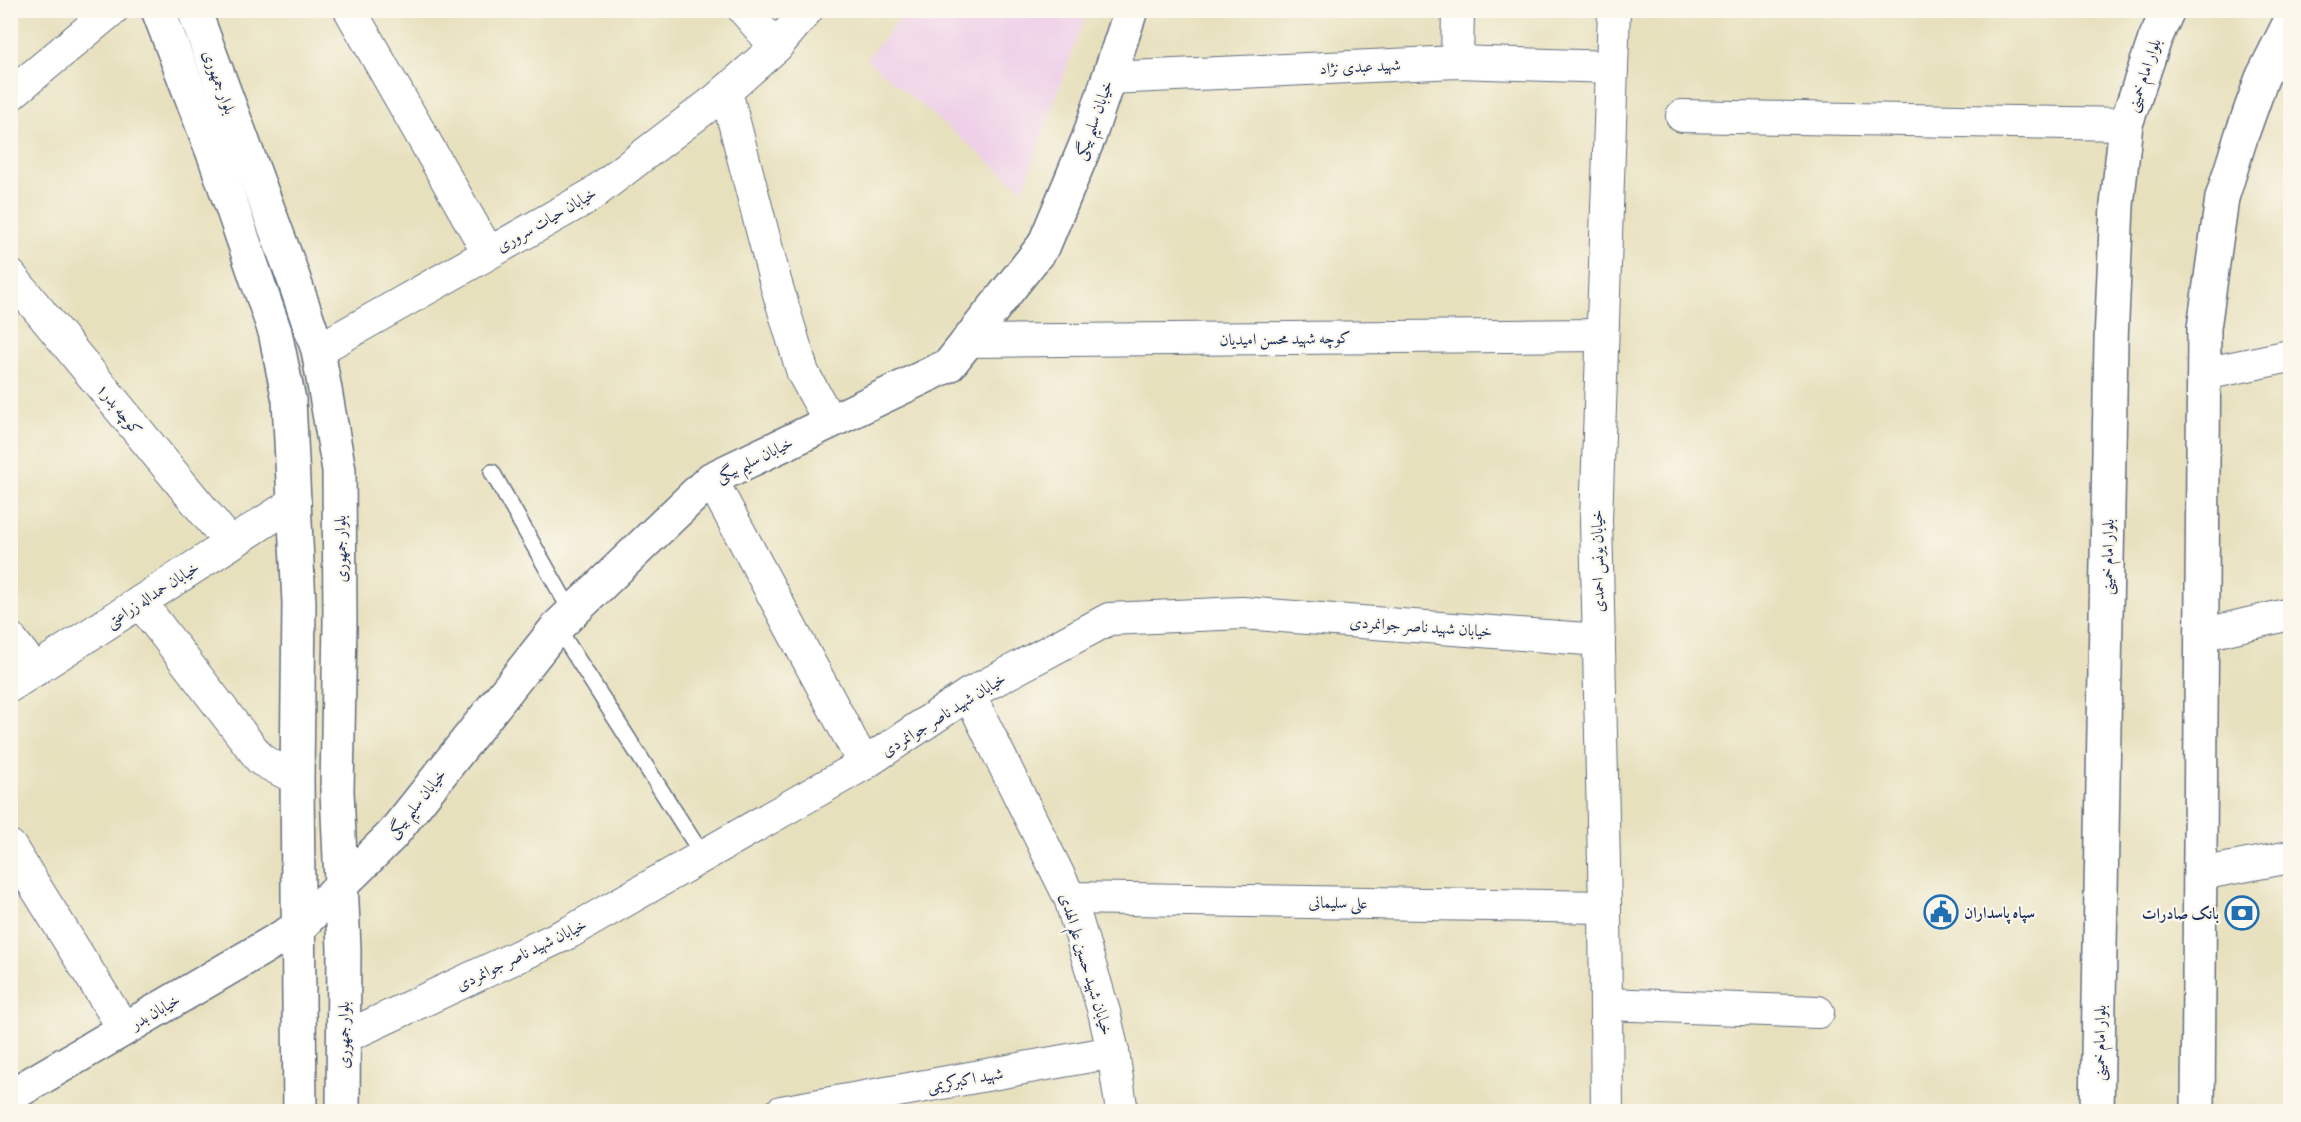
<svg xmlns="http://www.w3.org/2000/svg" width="2301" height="1122" font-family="Alegreya,Amiri,serif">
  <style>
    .built { fill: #eed0e8 }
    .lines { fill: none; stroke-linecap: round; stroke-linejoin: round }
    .lane-casing { stroke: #626d7f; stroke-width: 18 }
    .street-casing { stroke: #626d7f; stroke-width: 34 }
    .secondary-casing { stroke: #626d7f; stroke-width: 36 }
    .lane { stroke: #fff; stroke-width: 15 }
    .street { stroke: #fff; stroke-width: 32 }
    .secondary { stroke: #fff; stroke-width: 33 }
    .labels { text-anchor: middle; stroke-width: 4.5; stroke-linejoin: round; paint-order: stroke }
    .street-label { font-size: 16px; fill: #1b2f5e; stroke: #fbf7ec }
    .poi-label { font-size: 16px; font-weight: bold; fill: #1b2f5e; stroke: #fbf7ec; text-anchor: start }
  </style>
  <rect width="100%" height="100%" fill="#fbf7ec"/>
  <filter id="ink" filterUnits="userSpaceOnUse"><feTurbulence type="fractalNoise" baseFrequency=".0167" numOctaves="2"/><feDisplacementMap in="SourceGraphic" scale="12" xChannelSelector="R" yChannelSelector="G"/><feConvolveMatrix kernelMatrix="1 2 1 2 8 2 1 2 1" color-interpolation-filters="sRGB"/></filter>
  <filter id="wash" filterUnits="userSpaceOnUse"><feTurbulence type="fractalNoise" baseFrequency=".008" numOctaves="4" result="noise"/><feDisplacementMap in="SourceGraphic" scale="24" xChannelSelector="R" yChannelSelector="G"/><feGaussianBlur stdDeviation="1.35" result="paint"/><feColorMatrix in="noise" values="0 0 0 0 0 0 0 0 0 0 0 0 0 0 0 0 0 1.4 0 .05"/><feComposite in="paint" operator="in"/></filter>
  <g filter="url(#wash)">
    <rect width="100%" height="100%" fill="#e7e0bd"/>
    <!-- built -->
    <polygon class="built" points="907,11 1087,11 1023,190 866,59"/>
  </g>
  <g filter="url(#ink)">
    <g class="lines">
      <defs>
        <g id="lane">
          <polyline points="492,472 572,613"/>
          <polyline points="557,627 703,856"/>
        </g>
        <g id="street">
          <polyline points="350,10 488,252"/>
          <polyline points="744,10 776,47"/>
          <polyline points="1457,62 1458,10"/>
          <polyline points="1109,78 1457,62 1612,67"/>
          <polyline points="726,91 776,284 803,373 830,422"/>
          <polyline points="10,95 112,10"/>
          <polyline points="1682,116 2126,124"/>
          <polyline points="10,275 230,543"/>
          <polyline points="967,341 1602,335"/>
          <polyline points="318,350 590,196 717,99 776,47 807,10"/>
          <polyline points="2204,374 2290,356"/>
          <polyline points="711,479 864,764"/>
          <polyline points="140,602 261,760 297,779"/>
          <polyline points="2201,635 2290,614"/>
          <polyline points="10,638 35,670"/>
          <polyline points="10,686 295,502"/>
          <polyline points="969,694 1070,898 1104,1012 1113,1052 1122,1112"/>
          <polyline points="10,846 124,1029"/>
          <polyline points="2200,874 2290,857"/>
          <polyline points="1070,898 1605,907"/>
          <polyline points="1606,1004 1818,1012"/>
          <polyline points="343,1038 570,932 864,764 969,694 1109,619 1242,613 1599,640"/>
          <polyline points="781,1112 1113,1052"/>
          <polyline points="1607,1112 1605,907 1596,520 1614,10"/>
        </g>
        <g id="secondary">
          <polyline points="158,10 215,158 275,332 289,400 299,603 297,779 300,1112"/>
          <polyline points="194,10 291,271 318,350 339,470 340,622 337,791 344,949 343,1112"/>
          <polyline points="10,1096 299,927 392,835 557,627 711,479 949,365 1044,245 1089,137 1131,10"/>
          <polyline points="2097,1112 2111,341 2117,205 2126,124 2155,39 2168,10"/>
          <polyline points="2198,1112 2204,328 2222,198 2241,137 2262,78 2290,22"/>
        </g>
      </defs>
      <!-- lane casing -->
      <use href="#lane" class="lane-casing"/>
      <!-- street casing -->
      <use href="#street" class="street-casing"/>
      <!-- secondary casing -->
      <use href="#secondary" class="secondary-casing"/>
      <!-- lane -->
      <use href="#lane" class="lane"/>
      <!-- street -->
      <use href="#street" class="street"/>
      <!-- secondary -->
      <use href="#secondary" class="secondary"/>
    </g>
  </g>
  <!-- icons -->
  <defs>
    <symbol id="civic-ring" viewBox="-11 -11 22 22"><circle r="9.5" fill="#fbf7ec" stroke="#1f6fb2" stroke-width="1.5"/><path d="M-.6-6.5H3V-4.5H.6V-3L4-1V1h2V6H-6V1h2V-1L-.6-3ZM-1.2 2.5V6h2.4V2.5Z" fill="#1f6fb2"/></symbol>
    <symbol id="bank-ring" viewBox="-11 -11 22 22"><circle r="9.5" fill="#fbf7ec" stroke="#1f6fb2" stroke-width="1.5"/><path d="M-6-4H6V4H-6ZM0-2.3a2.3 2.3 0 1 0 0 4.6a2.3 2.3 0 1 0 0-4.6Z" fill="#1f6fb2"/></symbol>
  </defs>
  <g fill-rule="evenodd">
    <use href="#civic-ring" x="1922" y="893" width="38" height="38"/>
    <use href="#bank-ring" x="2223" y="894" width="38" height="38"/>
  </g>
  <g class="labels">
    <!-- street labels -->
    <g class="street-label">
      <text transform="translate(1360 66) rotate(-3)" y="6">شهید عبدی نژاد</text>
      <text transform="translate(2143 75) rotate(-71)" y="6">بلوار امام خمینی</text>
      <text transform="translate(220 82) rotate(70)" y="6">بلوار جمهوری</text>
      <text transform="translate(1093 120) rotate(-70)" y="6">خیابان سلیم بیگی</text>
      <text transform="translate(546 219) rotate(-30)" y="6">خیابان حیات سروری</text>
      <text transform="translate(1285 338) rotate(-1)" y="6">کوچه شهید محسن امیدیان</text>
      <text transform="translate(120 409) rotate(51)" y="6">کوچه بدر۱</text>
      <text transform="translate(754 459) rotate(-26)" y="6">خیابان سلیم بیگی</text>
      <text transform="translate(340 549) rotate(-91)" y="6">بلوار جمهوری</text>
      <text transform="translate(2107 557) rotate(-89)" y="6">بلوار امام خمینی</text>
      <text transform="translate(1597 561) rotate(-91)" y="6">خیابان یونس احمدی</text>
      <text transform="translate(152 594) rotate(-33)" y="6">خیابان حمداله زراعتی</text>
      <text transform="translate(1421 626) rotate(4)" y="6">خیابان شهید ناصر جوانمردی</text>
      <text transform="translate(943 714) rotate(-32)" y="6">خیابان شهید ناصر جوانمردی</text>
      <text transform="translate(416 803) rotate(-51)" y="6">خیابان سلیم بیگی</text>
      <text transform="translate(1338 902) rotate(1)" y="6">علی سلیمانی</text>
      <text transform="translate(521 954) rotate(-26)" y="6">خیابان شهید ناصر جوانمردی</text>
      <text transform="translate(1087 964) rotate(73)" y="6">خیابان شهید حسین علم الهدی</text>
      <text transform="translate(155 1011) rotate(-30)" y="6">خیابان بدر</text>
      <text transform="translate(343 1035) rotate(-90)" y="6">بلوار جمهوری</text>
      <text transform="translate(2099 1043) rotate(-89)" y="6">بلوار امام خمینی</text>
      <text transform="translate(965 1079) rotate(-10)" y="6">شهید اکبرکریمی</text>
    </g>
    <!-- poi labels -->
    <g class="poi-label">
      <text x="1964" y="918">سپاه پاسداران</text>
      <text x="2219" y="919" text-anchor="end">بانک صادرات</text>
    </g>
  </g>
  <!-- margin -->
  <rect width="2301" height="1122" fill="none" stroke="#fbf7ec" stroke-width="36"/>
</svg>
